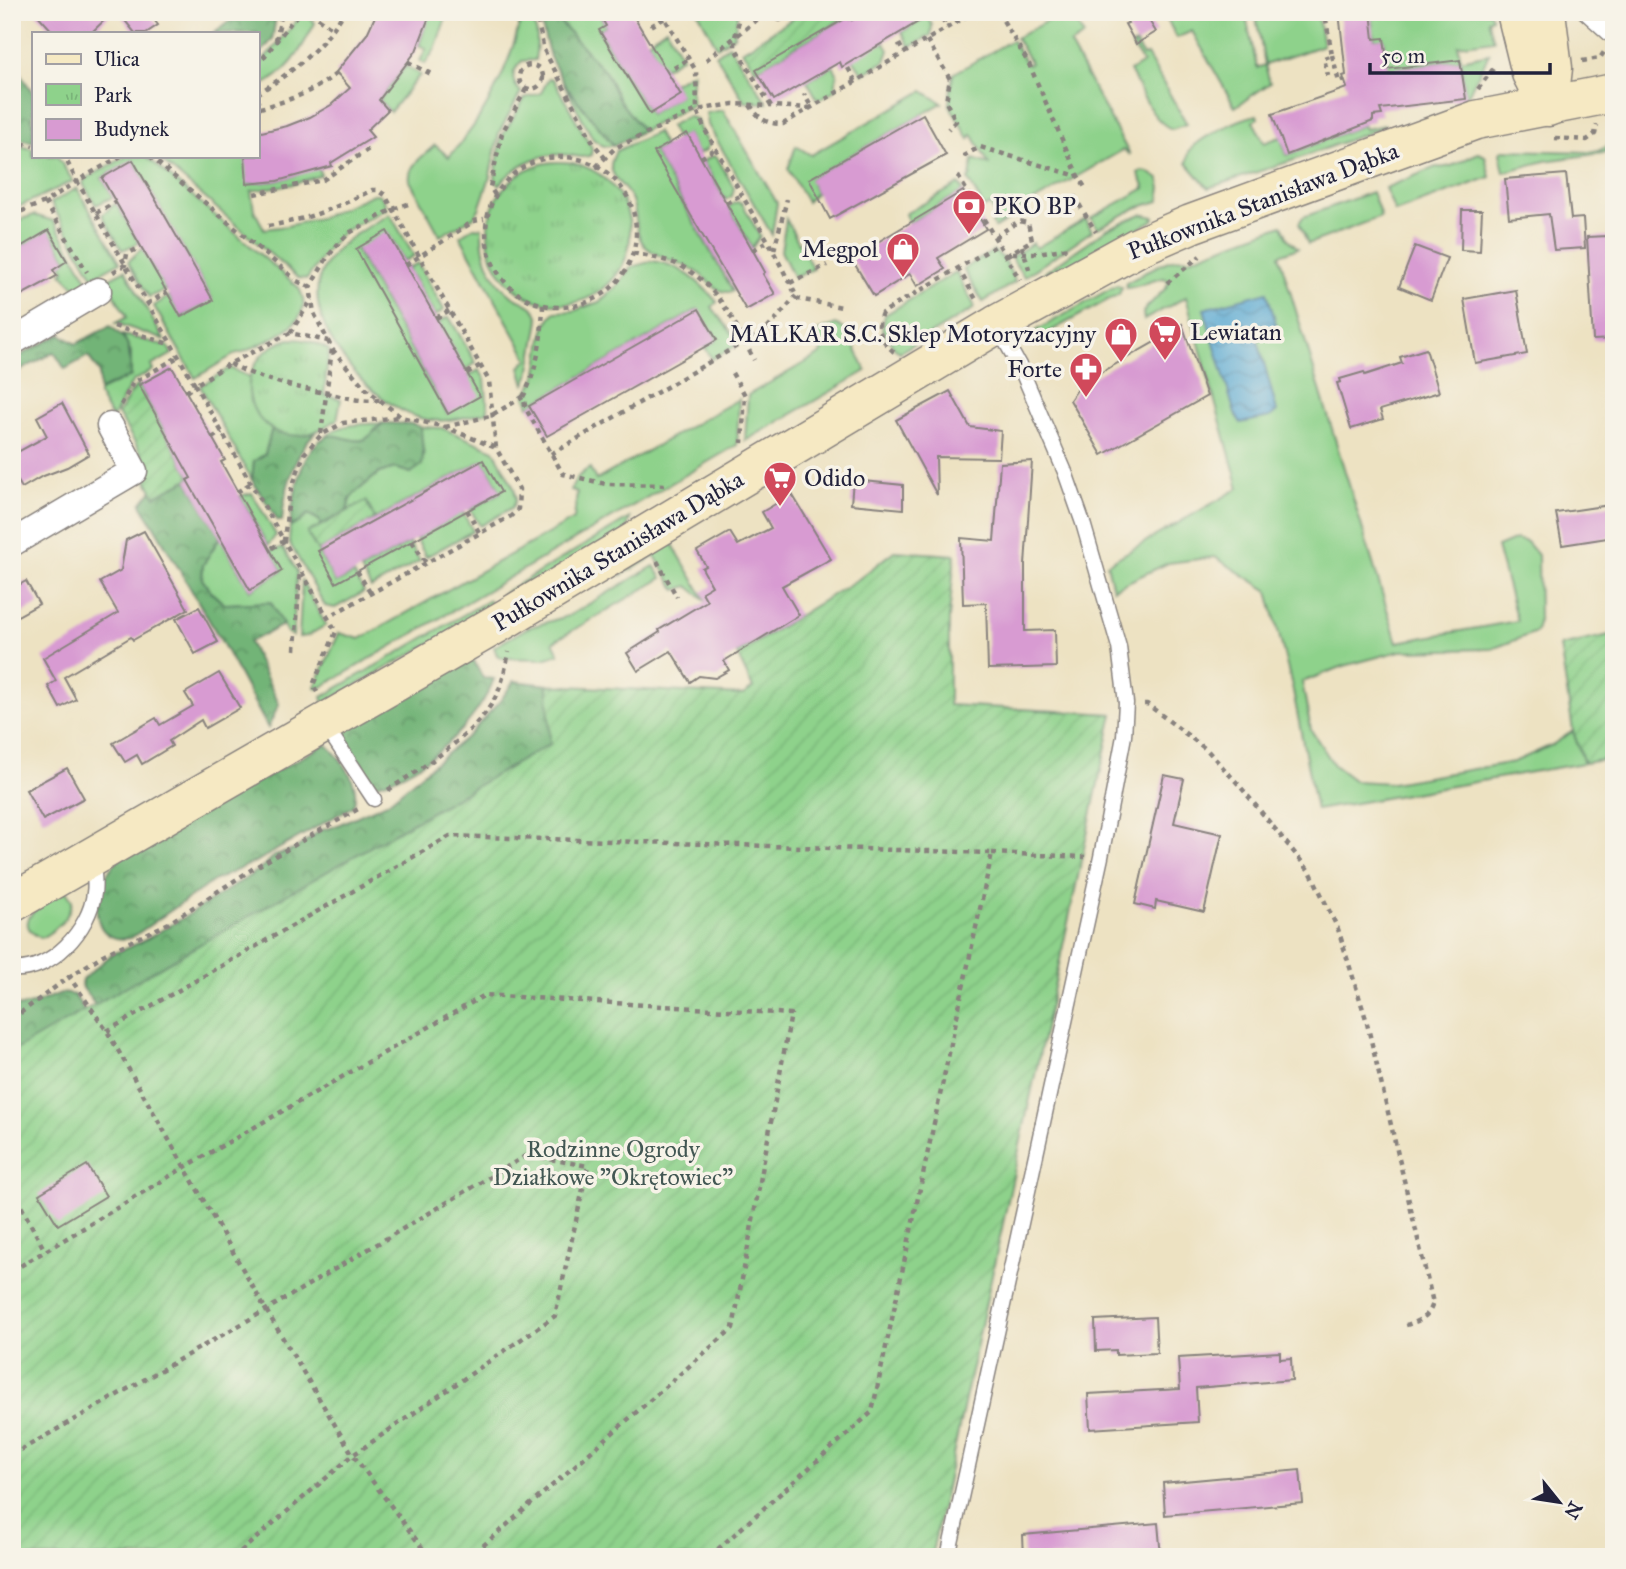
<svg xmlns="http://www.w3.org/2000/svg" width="1626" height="1569" font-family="'IM FELL Great Primer',serif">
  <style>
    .grass { fill: #8ed28b; stroke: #587a63; stroke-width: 2 }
    .forest { fill: url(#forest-crowns); stroke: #4a6b59; stroke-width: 2 }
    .park { fill: url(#park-tufts); stroke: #587a63; stroke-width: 2 }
    .garden { fill: url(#garden-furrows); stroke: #587a63; stroke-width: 2 }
    .water { fill: url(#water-waves); stroke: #3d6586; stroke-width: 2 }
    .building { fill: #d89bd2 }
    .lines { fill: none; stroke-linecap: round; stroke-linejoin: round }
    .lane-casing { stroke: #88827e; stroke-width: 17 }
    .street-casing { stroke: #88827e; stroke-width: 29 }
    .secondary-casing { stroke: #88827e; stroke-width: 41 }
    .path { stroke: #88827e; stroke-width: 4.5; stroke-dasharray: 5 5; stroke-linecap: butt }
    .lane { stroke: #fff; stroke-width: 14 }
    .street { stroke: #fff; stroke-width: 26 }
    .secondary { stroke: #f6e9c3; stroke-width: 38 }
    .labels { text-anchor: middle; stroke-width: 7; stroke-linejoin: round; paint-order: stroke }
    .street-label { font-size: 24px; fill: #22223b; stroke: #f7f3e8 }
    .poi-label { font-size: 24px; fill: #22223b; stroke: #f7f3e8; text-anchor: start }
    .park-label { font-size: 24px; fill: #425753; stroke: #f7f3e8 }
  </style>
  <defs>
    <pattern id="forest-crowns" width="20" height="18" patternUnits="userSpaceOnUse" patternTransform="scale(1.75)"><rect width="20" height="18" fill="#72b477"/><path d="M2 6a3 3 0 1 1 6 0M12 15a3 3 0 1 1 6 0" fill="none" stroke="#5d9263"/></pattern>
    <pattern id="park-tufts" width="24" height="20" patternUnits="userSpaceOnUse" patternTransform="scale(1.75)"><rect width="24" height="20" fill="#8ed28b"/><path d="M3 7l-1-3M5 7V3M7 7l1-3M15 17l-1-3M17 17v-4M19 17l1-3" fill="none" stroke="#7ab479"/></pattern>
    <pattern id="garden-furrows" width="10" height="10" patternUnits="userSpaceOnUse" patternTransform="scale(1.75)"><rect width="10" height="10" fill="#8ed28b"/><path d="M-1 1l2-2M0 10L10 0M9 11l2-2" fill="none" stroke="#7ab479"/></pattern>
    <pattern id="water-waves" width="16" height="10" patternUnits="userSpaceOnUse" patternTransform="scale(1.75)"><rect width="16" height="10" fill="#58a8d2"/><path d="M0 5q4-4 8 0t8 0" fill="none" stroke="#4888ac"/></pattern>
  </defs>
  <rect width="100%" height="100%" fill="#f7f3e8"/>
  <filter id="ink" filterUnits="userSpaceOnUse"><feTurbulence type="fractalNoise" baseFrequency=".0143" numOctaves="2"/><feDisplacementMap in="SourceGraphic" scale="14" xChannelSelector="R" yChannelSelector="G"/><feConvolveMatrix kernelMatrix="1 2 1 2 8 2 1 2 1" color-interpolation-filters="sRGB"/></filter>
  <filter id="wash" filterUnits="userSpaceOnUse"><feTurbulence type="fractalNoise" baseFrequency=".00686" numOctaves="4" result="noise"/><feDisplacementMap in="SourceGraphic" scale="28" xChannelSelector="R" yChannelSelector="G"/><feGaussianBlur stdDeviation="1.57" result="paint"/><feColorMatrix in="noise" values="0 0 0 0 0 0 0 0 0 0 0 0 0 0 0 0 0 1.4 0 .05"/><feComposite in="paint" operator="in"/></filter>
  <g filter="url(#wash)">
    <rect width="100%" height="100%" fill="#ede2c2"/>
    <!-- grass -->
    <g class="grass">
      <path d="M304 12 315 23C299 54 289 73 257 88V68Z"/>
      <polygon points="430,12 448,12 435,49 425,64 420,61 426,49 419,45"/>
      <polygon points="551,12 554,12 561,21 574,12 598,12 606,26 599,30 650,114 680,95 673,83 693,72 691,92 693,102 692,105 643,131 619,100 606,73"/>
      <polygon points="698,12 738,12 734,36 717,47"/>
      <polygon points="1050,12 1070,12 1084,36 1070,45 1130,155 1123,150 1017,211 1018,214 995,228 992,223 998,219 990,205 984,208 968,179 970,177 973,159 989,164 972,134 969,139 949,104 953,74 1012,40 1027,65 1031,63 1016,38 1052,18"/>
      <polygon points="1163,12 1245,12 1257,68 1265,65 1255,12 1317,12 1323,45 1265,65 1270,83 1235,107 1192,31 1177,38"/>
      <polygon points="1371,12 1490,12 1492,18 1488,20 1494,40 1458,45 1461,60 1489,54 1466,99 1460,60 1388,69 1384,39 1374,39"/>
      <polygon points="927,17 932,25 931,35 910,47 902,32"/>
      <path d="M521 18C542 20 537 45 535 60L522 61C511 72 510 81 521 92L499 133 489 180 479 209 474 217 440 236 410 181C407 165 425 155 435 145L449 157C485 117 509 69 521 18Z"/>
      <polygon points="666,28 682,57 664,68 648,41"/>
      <polygon points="884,42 889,50 885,61 863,74 851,56"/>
      <path d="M1136 44 1143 56 1147 55 1187 124 1172 129C1151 121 1141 90 1130 71L1143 63 1132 46Z"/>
      <polygon points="729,45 767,103 745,102 716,55"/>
      <polygon points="406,66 420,75 390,112 379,100"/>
      <polygon points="833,66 837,73 835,90 818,100 807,81"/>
      <path d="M549 78 553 79 592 148 591 155C583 159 577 156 569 155 540 152 516 164 499 185L495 179 501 138 525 98 541 93Z"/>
      <polygon points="564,84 614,146 603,146 593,139"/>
      <polygon points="923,91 942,103 810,179 816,193 807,202 788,169 796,146 811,155"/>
      <polygon points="723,110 777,203 772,235 708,125 706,113"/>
      <path d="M1257 115 1258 118 1253 121 1264 143 1280 137 1287 155 1363 125 1365 129 1384 125V127L1294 160 1208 188 1187 163C1188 160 1188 156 1189 152 1197 138 1241 118 1257 115Z"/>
      <polygon points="688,116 697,120 699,128 709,144 706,150 698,154 687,134 677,139 670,126"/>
      <path d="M657 132 664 146 654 152 733 291C717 296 709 280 697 272 681 261 657 259 644 245 634 233 638 213 631 198 626 188 612 179 611 166 611 161 614 156 616 151Z"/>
      <polygon points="1614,143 1614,148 1603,153 1545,161 1504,172 1500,153 1503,150 1589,152 1598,151"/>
      <polygon points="12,144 33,149 33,156 57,156 73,181 12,210"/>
      <path d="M1479 153 1485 156 1490 177 1395 212 1385 188 1436 167C1453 170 1464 158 1479 153Z"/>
      <path d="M127 156H146L298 287C321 323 266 341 241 353H237L195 378 154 306 169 296 182 317 212 299 133 160 102 178 113 197 96 205 83 184 85 179Z"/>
      <polygon points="156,156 246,156 248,184 277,181 318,168 321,175 294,184 251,191 254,210 264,229 287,226 323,217 373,194 378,194 384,200 386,209 343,232 327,250 307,279 298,278"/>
      <polygon points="712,156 717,157 734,188 732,196 725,200 703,161"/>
      <polygon points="1142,171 1148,172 1159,179 1161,188 1159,201 1136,208 1098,228 1091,218 1145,188 1138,173"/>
      <polygon points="959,184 963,191 909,223 905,214"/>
      <polygon points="77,188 120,262 93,277 51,203"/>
      <polygon points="1372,192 1381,217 1308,244 1299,223 1303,217"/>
      <polygon points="737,202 742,203 760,236 752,248 728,207"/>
      <polygon points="116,203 139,243 122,250 102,215"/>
      <path d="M390 214 414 256 404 261 387 232 356 250 447 413 468 376 479 370 485 379 488 412C465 417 443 425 420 418 372 405 298 323 322 271 336 242 364 229 390 214Z"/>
      <polygon points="1141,214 1154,217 1153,220 1037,287 1038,277 1107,229"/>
      <polygon points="34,215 54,221 88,281 76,288 61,273 65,271 62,264 67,260 49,231 12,252 12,222"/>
      <polygon points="786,219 813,269 794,278 781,251"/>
      <polygon points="1086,219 1092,231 1024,277 1011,257 1033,243 1036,248"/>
      <path d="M1282 225 1288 239 1298 248 1279 255 1397 642 1517 621 1497 547 1516 539 1527 542 1538 555 1539 618 1536 632 1492 649 1400 651 1344 666 1302 682 1311 730 1334 765 1355 781 1392 783 1514 762 1552 745 1573 731 1584 763 1316 810 1292 686 1268 591 1215 557 1168 563 1113 589 1107 564 1239 488 1186 297 1144 320 1143 313 1146 308 1166 288 1169 281 1164 278C1151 280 1139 287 1126 288V283C1143 275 1170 254 1189 259Z"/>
      <path d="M474 227 482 228C481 253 491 280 512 296 524 304 536 304 539 320L529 376 525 384 520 367 528 359 460 236Z"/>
      <polygon points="142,248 166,290 149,297 128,262"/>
      <path d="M993 251C1005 256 1010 271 1015 282L983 302 963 269Z"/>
      <path d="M653 261C681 265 699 281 717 302L712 307 736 339 734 347 712 359 705 347 717 340 698 309 529 406 525 395C529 389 534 383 536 376 542 354 538 329 555 312L573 311 599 302 618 285 631 267Z"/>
      <polygon points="418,263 444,310 435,316 408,268"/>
      <polygon points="125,270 164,340 116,323 127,317 108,284 99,284"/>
      <polygon points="956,272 974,305 973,309 900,352 894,348 882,329 885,315"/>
      <polygon points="1117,285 1122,287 1119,294 1040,337 1035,336 1035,332 1039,329"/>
      <polygon points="449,317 476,363 465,370 438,322"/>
      <polygon points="836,324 847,331 866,371 745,441 748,395 822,353 813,333"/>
      <polygon points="123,335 168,346 172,354 151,366 153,370 132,382 112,419 99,396 99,391 131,376 131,352"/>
      <path d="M230 368 250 377C247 392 259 420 272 428L265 454 254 462 252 480 200 386Z"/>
      <path d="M739 399 737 445 318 689 315 687 339 633 360 639 574 519 577 492 571 490C575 479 579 474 590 468L596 480Z"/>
      <path d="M384 423 377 427 370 437 360 441 329 436 324 438C339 422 363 425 384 423Z"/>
      <polygon points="421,427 442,428 494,450 514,488 516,499 513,507 480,526 470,509 501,492 483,460 375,519 366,501 347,511 350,499 355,493 379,473 395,468 411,473 424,454 421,441"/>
      <polygon points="252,493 276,535 268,546 240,496"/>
      <polygon points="463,512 473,531 426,557 416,539"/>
      <polygon points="308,514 319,520 321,525 308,534 336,583 354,574 364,592 335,608 325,606 289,542 290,526 299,523"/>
      <polygon points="630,518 626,531 506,601 502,594"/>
      <path d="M220 537 250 590 282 571 270 550 283 548 297 571 293 636C285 633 284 626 280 619 270 598 242 604 224 604L212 593 202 579 203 565Z"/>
      <polygon points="669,538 706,601 688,586 676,590 655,556 620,576 637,557"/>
      <polygon points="409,543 420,561 371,588 361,570"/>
      <polygon points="654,566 662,578 553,642 559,654 544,659 502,658 497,655 494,647 527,628 568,616"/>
      <polygon points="302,581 326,625 307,636 299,637"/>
      <polygon points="489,600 494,608 324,703 322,697"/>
      <path d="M65 890 72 900C71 917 56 930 41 938 6 921 49 900 65 890Z"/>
    </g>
    <!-- forest -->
    <g class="forest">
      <polygon points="242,12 277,12 272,40 257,57 257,33 214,33"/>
      <polygon points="538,12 551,12 606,73 619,100 643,131 614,146 564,84 550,57"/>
      <polygon points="12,61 33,93 33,142 12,138"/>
      <path d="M110 326C133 342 129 352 131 376L99 391V372L88 356 65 369 54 352 12 375V360L60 334 76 344Z"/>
      <path d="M384 423 413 424 421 427C421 441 425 452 422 465L411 473 395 468 379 473 355 493 350 499 347 511 321 525 319 520 308 514 299 523 290 526C293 501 299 449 326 437 337 432 352 443 363 440 372 437 376 427 384 423Z"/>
      <path d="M272 428C285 435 301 436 316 432 295 450 284 493 282 521H278L252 480 254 461 265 454Z"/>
      <polygon points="187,480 220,537 203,565 202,579 212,593 224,604 271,602 283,625 249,642 279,704 268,728 223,644 141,504 152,490 155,496"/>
      <path d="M466 658 474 661 483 678 494 679C476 725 426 770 378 784L367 780 347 746 341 731Z"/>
      <polygon points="514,681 548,685 550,744 95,1005 81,985 82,980 112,954 141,942 188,915 257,871 276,855 294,850 321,830 333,827 387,803 469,735 500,701"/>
      <path d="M326 744C342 759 362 784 353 806L259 860 215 880 131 938C93 945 91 904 104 879 108 871 116 863 121 856Z"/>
      <polygon points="61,993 74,995 85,1011 12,1052 12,1006 15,1007 33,1004"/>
    </g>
    <!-- park -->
    <g class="park">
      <circle cx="559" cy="233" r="71"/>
      <path d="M290 339C306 339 316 342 329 350L324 395 341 399 337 420C326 426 315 434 303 435 243 442 225 357 290 339Z"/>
    </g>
    <!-- garden -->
    <g class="garden">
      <polygon points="803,12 866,12 852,20 850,16 756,70 742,51"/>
      <polygon points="139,385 191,478 155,496 140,468 147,463 118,414 134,388"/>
      <polygon points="366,501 375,519 318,551 307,533"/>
      <polygon points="894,551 955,555 949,617 949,705 1113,714 931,1557 12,1557 12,1052 550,744 548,685 743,695 753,688 737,654 860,578"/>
      <polygon points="1614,634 1614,758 1584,763 1573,731 1560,646"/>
    </g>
    <!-- water -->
    <polygon class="water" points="1267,292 1277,327 1256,333 1277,411 1270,417 1241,423 1235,414 1204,309"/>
    <g id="blocks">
      <!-- building -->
      <g class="building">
        <polygon points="35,12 113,12 91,33 54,33"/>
        <polygon points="118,12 148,12 158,25 146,33 135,33"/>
        <polygon points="377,12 431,12 416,51 379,100 388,110 367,130 373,137 331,163 332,166 277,181 247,184 245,156 257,156 257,133 287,126 310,117 331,105 350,88 336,72 367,34"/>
        <polygon points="598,12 631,12 681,95 650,114 599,30 606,26"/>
        <polygon points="866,12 935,12 842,67 840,62 774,100 756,70 850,16 852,20"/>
        <polygon points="1122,12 1144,12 1156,32 1136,44 1125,24 1128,23"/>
        <polygon points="1339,12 1371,12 1374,39 1384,38 1388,69 1460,60 1466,99 1380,109 1382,115 1373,116 1373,121 1287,155 1272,114 1347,88 1343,76 1346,75"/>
        <polygon points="923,114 946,155 830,219 809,179"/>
        <polygon points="687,133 765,272 763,274 775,294 746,310 654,152"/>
        <polygon points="133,160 213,300 181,317 102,178"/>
        <polygon points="1566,174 1571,219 1583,218 1585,248 1554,250 1549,214 1509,218 1505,179"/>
        <polygon points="963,191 986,229 938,258 945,269 917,286 910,274 874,296 851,258"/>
        <polygon points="1462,210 1482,210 1480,251 1461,250"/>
        <polygon points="49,230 67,261 53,270 57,276 12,300 12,252"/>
        <polygon points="387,231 480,396 448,414 356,249"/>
        <polygon points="1608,236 1614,339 1593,340 1587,237"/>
        <polygon points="1415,246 1447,258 1431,300 1399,287"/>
        <polygon points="1516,290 1527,354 1475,363 1464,299"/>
        <polygon points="699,309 717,340 547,436 529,406"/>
        <polygon points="1182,324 1207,396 1102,455 1070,400 1081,384 1158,340 1159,337"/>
        <polygon points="1426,349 1439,392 1380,410 1383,419 1351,429 1337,383 1341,382 1340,379 1364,372 1365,375 1402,363 1400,357"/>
        <polygon points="172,367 225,460 221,462 282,571 250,590 187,480 191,478 139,385"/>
        <polygon points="950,391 970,427 1001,431 999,458 936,457 937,495 896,420"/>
        <polygon points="62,403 89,454 67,467 41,477 22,488 12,471 12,455 47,436 37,417"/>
        <polygon points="483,460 501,492 336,583 318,551"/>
        <polygon points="1032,461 1025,565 1025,631 1055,630 1056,667 988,669 986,603 963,604 961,538 994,541 1000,463"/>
        <polygon points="853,480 903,485 903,509 851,504"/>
        <polygon points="792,494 831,559 782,586 799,615 724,661 729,670 715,678 699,676 690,682 671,651 638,671 627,653 660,632 659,630 707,601 702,592 712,586 702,568 706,566 697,551 730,532 738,545 771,528 762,512"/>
        <polygon points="1610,505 1614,537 1562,545 1556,513"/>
        <polygon points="144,531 188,609 133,640 131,637 64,677 76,699 60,708 48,686 56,681 43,658 118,613 100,582 121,570 126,540"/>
        <polygon points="26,581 39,604 12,619 12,589"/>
        <polygon points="199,607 218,642 195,654 176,619"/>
        <polygon points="219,673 240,708 205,728 201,720 169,741 172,746 142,764 137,755 125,762 113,743 156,718 160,725 193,706 185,693"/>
        <polygon points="67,768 84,798 43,820 26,790"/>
        <polygon points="1164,775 1184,779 1174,823 1222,834 1204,912 1156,901 1155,909 1135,904"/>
        <polygon points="87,1165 106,1196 58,1225 39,1194"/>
        <polygon points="1155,1317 1157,1353 1116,1355 1116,1350 1096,1351 1095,1320"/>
        <polygon points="1280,1352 1280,1359 1291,1358 1292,1380 1196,1388 1198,1422 1090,1429 1088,1394 1180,1389 1178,1358"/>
        <polygon points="1300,1470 1303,1503 1165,1515 1163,1483"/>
        <polygon points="1158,1523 1161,1557 1024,1557 1023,1535"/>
      </g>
    </g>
  </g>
  <g filter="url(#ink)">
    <use href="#blocks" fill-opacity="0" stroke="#88827e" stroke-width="2"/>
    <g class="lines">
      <defs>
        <g id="lane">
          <polyline points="1585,12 1614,38"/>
          <polyline points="325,725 374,799"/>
          <path d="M12 969C51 973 90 929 94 893 96 882 93 870 93 859"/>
          <polyline points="948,1557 1101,857 1124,736 1126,703 1119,647 1083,523 1065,472 1021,369 997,326"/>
        </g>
        <g id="street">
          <polyline points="12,342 98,291"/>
          <polyline points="12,543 134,471 110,426"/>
        </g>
        <g id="secondary">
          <polyline points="1516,12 1531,73 1548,107"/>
          <polyline points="1546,12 1553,68 1550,94"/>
          <polyline points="12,903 507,618 996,325 1138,247 1191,224 1476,120 1614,93"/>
        </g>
      </defs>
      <!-- lane casing -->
      <use href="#lane" class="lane-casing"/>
      <!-- street casing -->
      <use href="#street" class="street-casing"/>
      <!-- secondary casing -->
      <use href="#secondary" class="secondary-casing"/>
      <!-- path -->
      <g class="path">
        <polyline points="310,12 333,29"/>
        <polyline points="533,12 537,18 544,50 594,144 605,158"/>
        <polyline points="661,12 696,71 697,110 704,128 768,241 798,299 842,307"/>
        <polyline points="741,12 735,37 735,47 771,106 812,108 804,94"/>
        <polyline points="759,12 762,16 780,20 794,12"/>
        <polyline points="998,12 1029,64 1078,176 1086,189"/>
        <polyline points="1320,12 1321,18 1326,20 1332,55 1324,58 1328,76"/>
        <polyline points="1325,12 1326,20"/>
        <polyline points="942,19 947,28"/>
        <polyline points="651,26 665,18"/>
        <polyline points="276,40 282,12"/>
        <polyline points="927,40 950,79 946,102 956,121 948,129"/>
        <polyline points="899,44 904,53"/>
        <polyline points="1332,55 1339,82 1344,80"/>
        <polyline points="706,60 762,16"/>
        <polyline points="1582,61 1600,58 1604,52"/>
        <polyline points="408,62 431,74"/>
        <circle cx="531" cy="77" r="12"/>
        <polyline points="257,66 299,12"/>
        <polyline points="674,68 689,59"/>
        <polyline points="848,68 856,82"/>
        <polyline points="1478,89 1496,65"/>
        <path d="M257 94C291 73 324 47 344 12"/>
        <path d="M257 98 260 108C288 101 314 92 337 73"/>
        <path d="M750 105C759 119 766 124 783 124L974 12"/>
        <polyline points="1555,138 1587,140 1595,134 1597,125"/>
        <polyline points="12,141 33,146"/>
        <polyline points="121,156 77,181 195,385 229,364 290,333 328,341"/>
        <polyline points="150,156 295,279"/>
        <polyline points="963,156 980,147 1077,176"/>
        <circle cx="561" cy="232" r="75"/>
        <polyline points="701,158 715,149"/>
        <polyline points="596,167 615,148 697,110 733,104 771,106"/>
        <polyline points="958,176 1020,280"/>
        <polyline points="254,194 323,180 370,148"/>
        <polyline points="495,195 490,187 502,133 527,87"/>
        <polyline points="1074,196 1096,232"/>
        <polyline points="45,202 87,272"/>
        <polyline points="726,203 741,195"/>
        <polyline points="408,204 393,209 349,233 338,244 327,258 310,287 314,313 332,349 365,388 401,417 445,427 496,448"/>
        <polyline points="96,213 116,202"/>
        <polyline points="12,215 45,202 77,181 64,156"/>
        <path d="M268 226C309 219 334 209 372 190H378L385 195 489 381 496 448 519 489 518 509 511 516 328 617"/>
        <polyline points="995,237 1019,221 1028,223 1032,240 1006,256"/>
        <polyline points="1022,246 1030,272"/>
        <polyline points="753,250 768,241"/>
        <polyline points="774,250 787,199"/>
        <path d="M633 253C649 257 667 259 681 266 718 285 736 325 754 360"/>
        <polyline points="1012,253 1037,253 1069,248"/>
        <polyline points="406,265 474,221 484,219"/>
        <polyline points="958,268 977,301"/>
        <polyline points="113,272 125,265 127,254 141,247"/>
        <polyline points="297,281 310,287"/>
        <polyline points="790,283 827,265"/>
        <polyline points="1167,283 1200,256"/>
        <polyline points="147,304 167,292"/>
        <path d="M543 305C542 336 538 370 523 397L526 409 563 474 606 484 668 485"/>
        <polyline points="436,318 450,310"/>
        <polyline points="114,326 169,344"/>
        <polyline points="290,333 312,299"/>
        <path d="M894 352C881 341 875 328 882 313L999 244"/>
        <path d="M230 364C262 380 290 386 325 393 344 396 360 403 380 400"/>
        <polyline points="467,373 481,365"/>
        <polyline points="732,373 745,395 742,443"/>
        <polyline points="186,392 195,385 284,541 270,549"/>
        <polyline points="121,405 133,383 178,357"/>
        <polyline points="445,427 490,416 523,397"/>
        <polyline points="321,434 332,349"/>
        <polyline points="212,438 222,432"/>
        <polyline points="551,454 768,328 796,296"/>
        <polyline points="237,492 251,483"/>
        <polyline points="467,510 480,534"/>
        <polyline points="412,541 426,563"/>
        <polyline points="657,561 677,597"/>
        <polyline points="357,571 371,594"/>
        <polyline points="295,650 300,570"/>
        <polyline points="317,692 313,685 336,632 284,541 289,496 304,454 321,435 343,423 400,417"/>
        <path d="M1144 704H1147L1207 750 1239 785 1311 873 1338 929 1366 1019 1433 1303C1429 1317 1419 1321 1406 1325"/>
        <path d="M388 790C423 767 479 733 497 694 503 682 506 665 509 652"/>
        <polyline points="992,853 1085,857"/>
        <polyline points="68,975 107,1031 266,1310 353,1455 429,1557"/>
        <polyline points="12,1019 69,977 103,955 169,923 254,868 360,808"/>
        <polyline points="107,1031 450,836 992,853 872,1412 709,1557"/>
        <polyline points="12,1189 45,1251"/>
        <polyline points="12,1271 185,1167 485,995 791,1014 733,1328 470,1557"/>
        <polyline points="12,1455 266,1310 527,1155 588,1166 555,1316 353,1455 234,1557"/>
      </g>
      <!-- lane -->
      <use href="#lane" class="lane"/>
      <!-- street -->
      <use href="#street" class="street"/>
      <!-- secondary -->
      <use href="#secondary" class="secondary"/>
    </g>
  </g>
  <!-- icons -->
  <defs>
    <symbol id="bank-pin" viewBox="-11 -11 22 30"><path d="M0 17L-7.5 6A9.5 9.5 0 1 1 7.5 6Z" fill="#d1495b" stroke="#f7f3e8"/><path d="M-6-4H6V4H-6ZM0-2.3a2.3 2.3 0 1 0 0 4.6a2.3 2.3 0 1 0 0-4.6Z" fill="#fff"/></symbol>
    <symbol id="shop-pin" viewBox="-11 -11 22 30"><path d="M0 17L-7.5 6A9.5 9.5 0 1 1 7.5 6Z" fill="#d1495b" stroke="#f7f3e8"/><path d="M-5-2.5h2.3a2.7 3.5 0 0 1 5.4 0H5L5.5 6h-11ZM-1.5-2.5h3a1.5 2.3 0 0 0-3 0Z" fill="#fff"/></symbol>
    <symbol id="supermarket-pin" viewBox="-11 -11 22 30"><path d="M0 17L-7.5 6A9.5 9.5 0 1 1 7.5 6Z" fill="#d1495b" stroke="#f7f3e8"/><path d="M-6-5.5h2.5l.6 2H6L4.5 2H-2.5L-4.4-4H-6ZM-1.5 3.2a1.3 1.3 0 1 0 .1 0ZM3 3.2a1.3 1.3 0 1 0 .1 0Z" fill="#fff"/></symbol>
    <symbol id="pharmacy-pin" viewBox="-11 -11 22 30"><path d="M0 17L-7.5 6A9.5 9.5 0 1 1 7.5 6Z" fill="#d1495b" stroke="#f7f3e8"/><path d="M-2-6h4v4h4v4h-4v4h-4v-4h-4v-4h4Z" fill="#fff"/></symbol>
  </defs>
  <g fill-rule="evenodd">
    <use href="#bank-pin" x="950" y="187" width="38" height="52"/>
    <use href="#shop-pin" x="884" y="230" width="38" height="52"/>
    <use href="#supermarket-pin" x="1146" y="313" width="38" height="52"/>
    <use href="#shop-pin" x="1102" y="315" width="38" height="52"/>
    <use href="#pharmacy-pin" x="1067" y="350" width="38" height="52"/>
    <use href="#supermarket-pin" x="761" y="459" width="38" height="52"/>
  </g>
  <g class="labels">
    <!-- street labels -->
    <g class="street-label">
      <text transform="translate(1263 201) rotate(-21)" y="8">Pułkownika Stanisława Dąbka</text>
      <text transform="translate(618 551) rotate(-31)" y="8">Pułkownika Stanisława Dąbka</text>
    </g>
    <!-- poi labels -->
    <g class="poi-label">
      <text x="993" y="214">PKO BP</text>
      <text x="878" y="257" text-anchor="end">Megpol</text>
      <text x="1190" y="340">Lewiatan</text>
      <text x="1096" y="342" text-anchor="end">MALKAR S.C. Sklep Motoryzacyjny</text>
      <text x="1062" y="377" text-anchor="end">Forte</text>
      <text x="804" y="486">Odido</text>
    </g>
    <!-- park labels -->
    <g class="park-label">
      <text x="613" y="1157">Rodzinne Ogrody<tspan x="613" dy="28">Działkowe "Okrętowiec"</tspan></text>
    </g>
  </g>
  <!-- margin -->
  <rect width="1626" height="1569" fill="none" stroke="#f7f3e8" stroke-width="42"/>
  <!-- legend -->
  <rect x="32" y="32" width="228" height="126" fill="#f7f3e8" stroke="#a29fa3" stroke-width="2"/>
  <rect x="46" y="54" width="35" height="10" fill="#f6e9c3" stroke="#a29fa3" stroke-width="2"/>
  <text x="94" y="66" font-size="21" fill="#22223b">Ulica</text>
  <rect x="46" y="84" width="35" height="21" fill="url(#park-tufts)" stroke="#a29fa3" stroke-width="2"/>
  <text x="94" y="102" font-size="21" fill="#22223b">Park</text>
  <rect x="46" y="119" width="35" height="21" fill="#d89bd2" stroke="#a29fa3" stroke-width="2"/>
  <text x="94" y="136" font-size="21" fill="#22223b">Budynek</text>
  <!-- north arrow -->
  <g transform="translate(1559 1502) rotate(120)" stroke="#f7f3e8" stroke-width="5" paint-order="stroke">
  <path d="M0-5L12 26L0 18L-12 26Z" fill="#22223b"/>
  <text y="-10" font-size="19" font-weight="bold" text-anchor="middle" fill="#22223b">N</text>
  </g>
  <!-- scale -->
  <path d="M1370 63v10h180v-10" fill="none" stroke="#22223b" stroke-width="3.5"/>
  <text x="1381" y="63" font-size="21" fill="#22223b" stroke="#f7f3e8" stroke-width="5" paint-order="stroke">50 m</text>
</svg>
